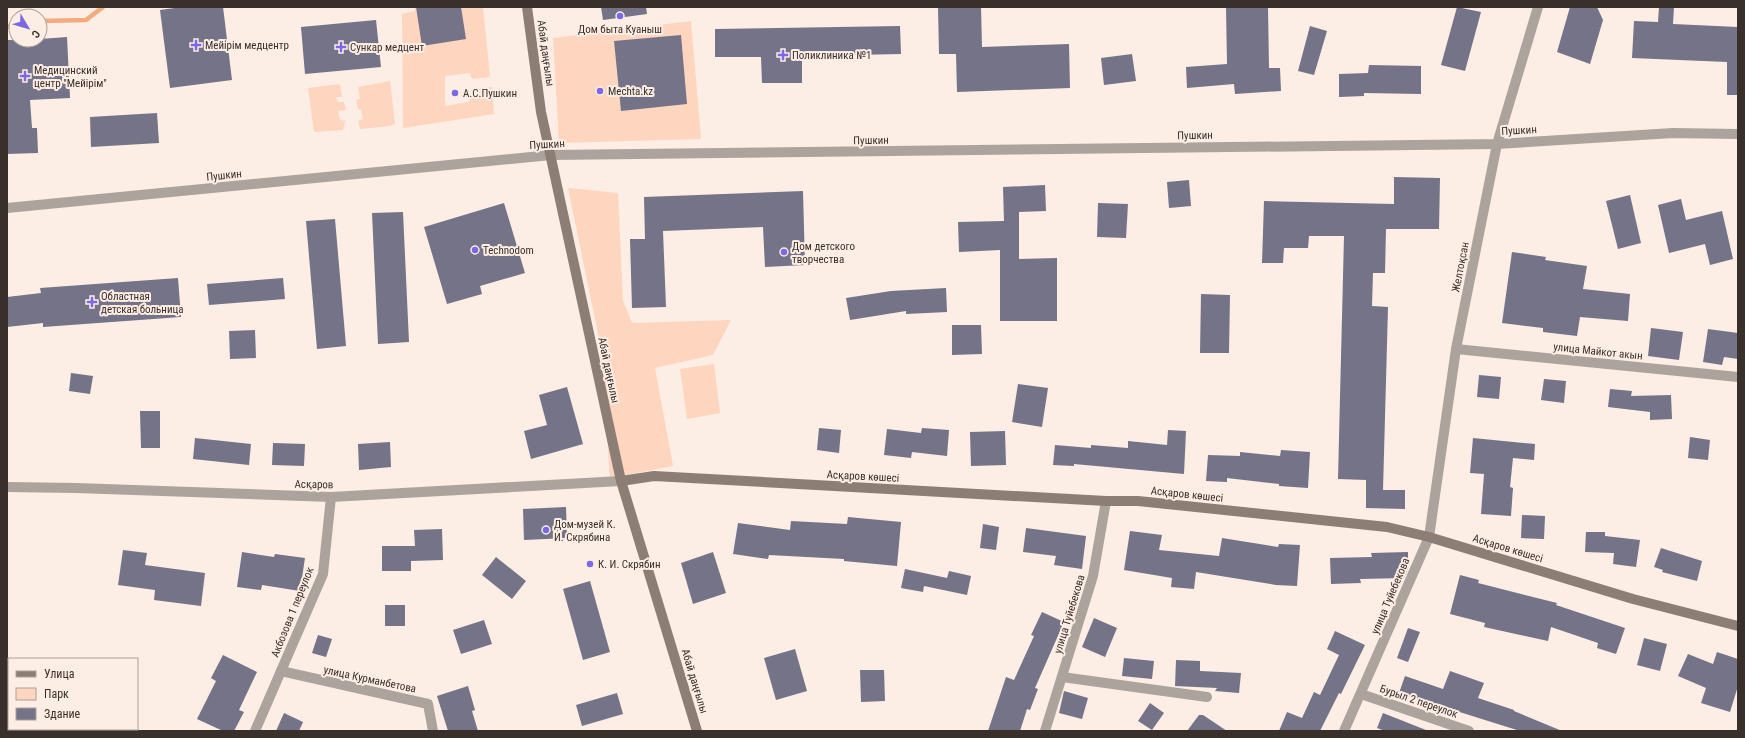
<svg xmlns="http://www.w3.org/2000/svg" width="1745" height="738" font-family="'Roboto Condensed',sans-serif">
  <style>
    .green { fill: #fed5bf }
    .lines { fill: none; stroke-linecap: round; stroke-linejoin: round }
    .stream { stroke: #f4aa7f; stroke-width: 4.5 }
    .building { fill: #747388 }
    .minor { stroke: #ada39d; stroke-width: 10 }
    .tertiary { stroke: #ada39d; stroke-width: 10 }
    .secondary { stroke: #8c7d75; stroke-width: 10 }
    .poi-dot { fill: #7c68e4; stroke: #fcede5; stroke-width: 1.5 }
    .labels { text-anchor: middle; stroke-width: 4; stroke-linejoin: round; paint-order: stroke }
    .poi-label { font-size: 11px; fill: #3a302b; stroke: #fcede5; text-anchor: start }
    .street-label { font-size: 11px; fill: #3a302b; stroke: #fcede5 }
  </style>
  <rect width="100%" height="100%" fill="#fcede5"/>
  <!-- green -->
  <g class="green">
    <polygon points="415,7 483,7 490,77 472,79 470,73 445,76 445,106 469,102 475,89 492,87 494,114 403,128 402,14 415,11"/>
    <polygon points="691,21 701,139 559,143 553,38"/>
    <polygon points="390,81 395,124 390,126 360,129 358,121 363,119 361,110 358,109 356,100 360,99 358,87"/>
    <polygon points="340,84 342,97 336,97 338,102 344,102 346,110 338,111 340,120 345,121 343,130 314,132 308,88"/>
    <polygon points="568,188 618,193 623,301 632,323 731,320 713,355 655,368 673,466 610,478 601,348"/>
    <polygon points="714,364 720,413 687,419 680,369"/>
  </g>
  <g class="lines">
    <!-- stream -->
    <g class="stream">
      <polyline points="40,21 86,20 103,7"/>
      <polyline points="7,27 16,24"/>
    </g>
  </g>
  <!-- building -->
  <g class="building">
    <polygon points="182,7 223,7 232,80 170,88 160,10"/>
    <polygon points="416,7 461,7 466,39 422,46"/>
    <polygon points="601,7 646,7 647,14 603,20"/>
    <polygon points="938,7 981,7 982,47 1069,44 1070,88 957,92 956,54 939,54"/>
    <polygon points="1226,7 1268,7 1269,68 1280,68 1281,91 1235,94 1234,84 1187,88 1186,67 1227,64"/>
    <polygon points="1457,7 1481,12 1465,71 1441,65"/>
    <polygon points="1570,7 1597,7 1603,20 1590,64 1557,52"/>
    <polygon points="1659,7 1674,7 1673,24 1738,27 1738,95 1727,95 1727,62 1632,58 1634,21 1658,22"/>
    <polygon points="376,20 381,67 305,74 301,27"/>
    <polygon points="900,26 901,54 802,56 802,83 762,83 761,57 715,57 715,29"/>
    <polygon points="1310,26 1327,31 1314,75 1298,71"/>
    <polygon points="681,35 687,104 621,111 614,41"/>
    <polygon points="67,37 70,98 30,100 32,128 37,128 38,153 7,154 7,40 40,40 40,39"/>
    <polygon points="1132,54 1136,81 1104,85 1101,58"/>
    <polygon points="1369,65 1421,66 1421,94 1364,93 1364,96 1339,97 1339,74 1368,73"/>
    <polygon points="157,113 159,143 91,147 90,117"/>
    <polygon points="1394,177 1440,178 1439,229 1386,229 1385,273 1373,273 1372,306 1388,307 1383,490 1405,490 1405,509 1366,508 1366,480 1338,479 1344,236 1309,236 1308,248 1284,248 1283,263 1262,263 1264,201 1394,204"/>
    <polygon points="1189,180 1191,206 1169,208 1167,182"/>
    <polygon points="1045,185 1046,211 1019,212 1019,259 1057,258 1057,321 1000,321 1000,250 959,252 958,222 1004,221 1003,187"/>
    <polygon points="803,191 805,265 765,267 763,227 663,231 666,307 632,308 630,239 645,239 644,197"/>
    <polygon points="1630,195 1641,243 1618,249 1606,201"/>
    <polygon points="1681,199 1686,220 1722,211 1733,259 1710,265 1705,244 1669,253 1658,205"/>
    <polygon points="504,203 525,273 480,286 482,294 447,304 424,227"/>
    <polygon points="1098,203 1128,204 1126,238 1097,237"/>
    <polygon points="403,212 409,342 378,344 372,213"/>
    <polygon points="335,219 346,346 317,349 306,221"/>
    <polygon points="1512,252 1546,257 1545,260 1587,266 1583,289 1630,294 1628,321 1580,317 1577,336 1543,332 1543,328 1502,323"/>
    <polygon points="178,278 181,317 43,327 43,323 7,327 7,297 41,293 40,288"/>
    <polygon points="283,278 285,299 209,305 207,284"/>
    <polygon points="946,288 947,312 906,314 906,311 850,320 846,298 891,291"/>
    <polygon points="1201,294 1230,295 1229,353 1200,353"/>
    <polygon points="952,325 981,325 982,354 952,355"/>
    <polygon points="1651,328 1683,332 1679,360 1648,356"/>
    <polygon points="1708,329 1738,333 1738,359 1724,357 1722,365 1703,362"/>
    <polygon points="255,330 256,358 230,359 229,331"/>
    <polygon points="71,373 93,376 90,394 69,391"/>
    <polygon points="1479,375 1501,377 1499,399 1477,397"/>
    <polygon points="1544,379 1566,381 1564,403 1541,400"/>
    <polygon points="1018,384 1048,388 1042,427 1012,422"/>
    <polygon points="567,387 583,444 531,459 524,431 547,425 539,395"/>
    <polygon points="1610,389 1632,391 1631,396 1671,395 1672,419 1650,420 1650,412 1608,407"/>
    <polygon points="140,411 160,411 160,448 141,448"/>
    <polygon points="819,428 841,430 839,453 817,450"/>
    <polygon points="922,428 949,430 947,456 912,452 911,458 884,455 887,429 921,433"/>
    <polygon points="1168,430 1186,431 1184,474 1074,464 1074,466 1053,465 1055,445 1091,448 1091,445 1128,448 1128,441 1167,445"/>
    <polygon points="1005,431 1006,465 971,466 970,432"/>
    <polygon points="1690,437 1710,440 1708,460 1688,458"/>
    <polygon points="195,438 251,444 249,465 193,459"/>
    <polygon points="1473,438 1535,444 1534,460 1513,458 1510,487 1513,488 1511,516 1481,514 1484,474 1470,473"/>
    <polygon points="390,442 391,467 359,470 358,444"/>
    <polygon points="273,443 305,444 304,466 272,465"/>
    <polygon points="1281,450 1310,452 1308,488 1279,486 1279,484 1227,478 1227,482 1206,481 1208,455 1240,456 1240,452 1280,456"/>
    <polygon points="566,507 567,538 524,540 523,509"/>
    <polygon points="1522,515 1545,516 1544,539 1521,538"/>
    <polygon points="848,517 901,522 897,566 844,561 844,559 769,555 768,559 733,554 738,523 790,530 791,521 847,524"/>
    <polygon points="983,524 999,527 996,550 980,548"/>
    <polygon points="1026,528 1086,536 1082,569 1054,565 1056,556 1023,552"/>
    <polygon points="442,529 443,560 411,561 411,571 382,571 382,546 415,546 414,530"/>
    <polygon points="1130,531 1162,535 1159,550 1219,556 1222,538 1278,547 1279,544 1300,545 1297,586 1276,585 1196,572 1194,589 1171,587 1172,578 1124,570"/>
    <polygon points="1586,532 1605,532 1605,536 1640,540 1636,567 1613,564 1614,553 1585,552"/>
    <polygon points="1661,548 1702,561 1697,581 1662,572 1663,570 1654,567"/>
    <polygon points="123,550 147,553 145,565 205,573 201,606 154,600 155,590 118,585"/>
    <polygon points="242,552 274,557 275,554 305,558 300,591 262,585 261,590 237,587"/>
    <polygon points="713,552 726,593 693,604 681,563"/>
    <polygon points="1408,552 1408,569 1404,578 1360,579 1361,583 1331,584 1330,558 1372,557 1371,553"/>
    <polygon points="496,557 526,581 512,599 482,575"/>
    <polygon points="905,569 947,578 949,571 971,576 967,595 924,586 923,592 901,588"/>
    <polygon points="1460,575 1479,580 1478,583 1557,603 1556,605 1625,628 1616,654 1597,648 1598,643 1551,627 1548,641 1484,627 1485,623 1450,614"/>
    <polygon points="590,581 610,652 583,660 563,589"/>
    <rect x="385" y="605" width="20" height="21"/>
    <polygon points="1042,612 1064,622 1035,688 1038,689 1030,710 1027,709 1020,731 988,731 1006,677 1014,680 1034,636 1031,635"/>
    <polygon points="1094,618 1117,628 1105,657 1082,647"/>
    <polygon points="484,620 492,644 461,654 453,630"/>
    <polygon points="1408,628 1420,632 1408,662 1397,658"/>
    <polygon points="1335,631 1365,645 1341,694 1339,693 1320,731 1279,731 1287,712 1302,718 1314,692 1320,695 1339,655 1327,649"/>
    <polygon points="318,635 332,639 326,657 312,653"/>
    <polygon points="1644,638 1667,644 1660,671 1637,665"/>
    <polygon points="795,649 807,691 776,700 764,658"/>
    <polygon points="1717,652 1738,659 1738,686 1730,712 1701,703 1706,688 1678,676 1688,654 1713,664"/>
    <polygon points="223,655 257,672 239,710 244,712 234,731 223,731 197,719 216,681 211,678"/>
    <polygon points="1124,658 1154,661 1152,679 1122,676"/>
    <polygon points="1176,660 1200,661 1200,671 1241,673 1239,693 1215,691 1217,688 1175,686"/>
    <polygon points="860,670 884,670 885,701 861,702"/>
    <polygon points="1450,671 1484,683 1478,698 1514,710 1514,711 1562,731 1520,731 1399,693 1405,676 1443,689"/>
    <polygon points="468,686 475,710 472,711 478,731 448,731 437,696"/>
    <polygon points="1064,691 1088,698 1082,719 1059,713"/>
    <polygon points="617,693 623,714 582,726 576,705"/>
    <polygon points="1150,703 1164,713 1152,730 1138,721"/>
    <polygon points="284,713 303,722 299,731 276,731"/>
    <polygon points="1383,713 1426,730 1426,731 1385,731 1377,728"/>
    <polygon points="1199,715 1203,715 1227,731 1187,731"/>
  </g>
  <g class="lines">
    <!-- minor -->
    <g class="minor">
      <polyline points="1456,349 1738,377"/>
      <polyline points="281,671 428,704 433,731"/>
      <polyline points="1062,677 1207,697"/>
      <polyline points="1361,694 1469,731"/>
      <polyline points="255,731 323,574 331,497"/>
      <polyline points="1045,731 1093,576 1106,501"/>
      <polyline points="1344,731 1429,537"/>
    </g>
    <!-- tertiary -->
    <g class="tertiary">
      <polyline points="7,208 551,155 1497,144 1673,133 1738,134"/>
      <polyline points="7,487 76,488 331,497 621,481"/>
      <polyline points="1429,537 1456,349 1497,144 1538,7"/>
    </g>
    <!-- secondary -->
    <g class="secondary">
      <polyline points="527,7 541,112 621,481 697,731"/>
      <polyline points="621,481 654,476 1106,501 1138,501 1387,527 1429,537 1633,599 1738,626"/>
    </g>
  </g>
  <!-- markers -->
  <g class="poi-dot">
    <circle cx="620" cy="16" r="4"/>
    <path d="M194 39h4v4h4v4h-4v4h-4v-4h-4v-4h4z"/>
    <path d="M339 41h4v4h4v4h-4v4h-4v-4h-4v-4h4z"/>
    <path d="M781 49h4v4h4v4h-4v4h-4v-4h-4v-4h4z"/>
    <path d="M23 70h4v4h4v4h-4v4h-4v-4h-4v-4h4z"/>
    <circle cx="600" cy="91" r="4"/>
    <circle cx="455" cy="93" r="4"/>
    <circle cx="475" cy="250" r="4"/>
    <circle cx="784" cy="252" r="4"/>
    <path d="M90 296h4v4h4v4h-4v4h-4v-4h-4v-4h4z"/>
    <circle cx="546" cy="530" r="4"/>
    <circle cx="590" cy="564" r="4"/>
  </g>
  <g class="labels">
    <!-- poi labels -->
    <g class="poi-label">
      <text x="620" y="33" text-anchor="middle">Дом быта Куаныш</text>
      <text x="205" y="49">Мейірім медцентр</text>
      <text x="350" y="51">Сункар медцент</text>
      <text x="792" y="59">Поликлиника №1</text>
      <text x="34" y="74">Медицинский<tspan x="34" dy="13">центр "Мейірім"</tspan></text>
      <text x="608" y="95">Mechta.kz</text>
      <text x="463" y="97">А.С.Пушкин</text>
      <text x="792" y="250">Дом детского<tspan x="792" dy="13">творчества</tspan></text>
      <text x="483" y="254">Technodom</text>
      <text x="101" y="300">Областная<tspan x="101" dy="13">детская больница</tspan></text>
      <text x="554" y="528">Дом-музей К.<tspan x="554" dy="13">И. Скрябина</tspan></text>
      <text x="598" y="568">К. И. Скрябин</text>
    </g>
    <!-- street labels -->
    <g class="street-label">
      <text transform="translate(546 53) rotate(82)" y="4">Абай даңғылы</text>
      <text transform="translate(1519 130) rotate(-3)" y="4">Пушкин</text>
      <text transform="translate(1195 135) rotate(-1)" y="4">Пушкин</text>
      <text transform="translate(871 140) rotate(-1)" y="4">Пушкин</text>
      <text transform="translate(547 144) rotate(-3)" y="4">Пушкин</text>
      <text transform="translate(224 175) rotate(-6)" y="4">Пушкин</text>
      <text transform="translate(1460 267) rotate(-79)" y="4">Желтоқсан</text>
      <text transform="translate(1598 351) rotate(6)" y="4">улица Майкот акын</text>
      <text transform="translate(609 370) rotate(78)" y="4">Абай даңғылы</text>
      <text transform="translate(863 476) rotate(3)" y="4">Асқаров көшесі</text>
      <text transform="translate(314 484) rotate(1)" y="4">Асқаров</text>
      <text transform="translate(1187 494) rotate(6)" y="4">Асқаров көшесі</text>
      <text transform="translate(1508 548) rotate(17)" y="4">Асқаров көшесі</text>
      <text transform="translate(1390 596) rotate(-67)" y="4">улица Туйебекова</text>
      <text transform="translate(292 612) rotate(-68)" y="4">Акбозова 1 переулок</text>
      <text transform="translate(1069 614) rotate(-73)" y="4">улица Туйебекова</text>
      <text transform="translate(370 679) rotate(12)" y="4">улица Курманбетова</text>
      <text transform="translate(695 681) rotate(73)" y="4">Абай даңғылы</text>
      <text transform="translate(1419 701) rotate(19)" y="4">Бурыл 2 переулок</text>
    </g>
  </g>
  <!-- border -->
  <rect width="1745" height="738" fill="none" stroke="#3a302b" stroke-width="16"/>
  <!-- legend -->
  <rect x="8" y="658" width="130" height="72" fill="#fcede5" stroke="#aea19b"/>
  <rect x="16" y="671" width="20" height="6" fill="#8c7d75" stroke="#aea19b"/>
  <text x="44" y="678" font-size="12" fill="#3a302b">Улица</text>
  <rect x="16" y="688" width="20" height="12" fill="#fed5bf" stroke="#aea19b"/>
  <text x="44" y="698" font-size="12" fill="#3a302b">Парк</text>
  <rect x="16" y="708" width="20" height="12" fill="#747388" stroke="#aea19b"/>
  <text x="44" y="718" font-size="12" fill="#3a302b">Здание</text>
  <!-- north arrow -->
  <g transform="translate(28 28) rotate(128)"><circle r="19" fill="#fcede5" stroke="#aea19b"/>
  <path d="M0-3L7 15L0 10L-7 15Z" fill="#7c68e4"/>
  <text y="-6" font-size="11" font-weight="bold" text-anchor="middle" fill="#3a302b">С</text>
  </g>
</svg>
